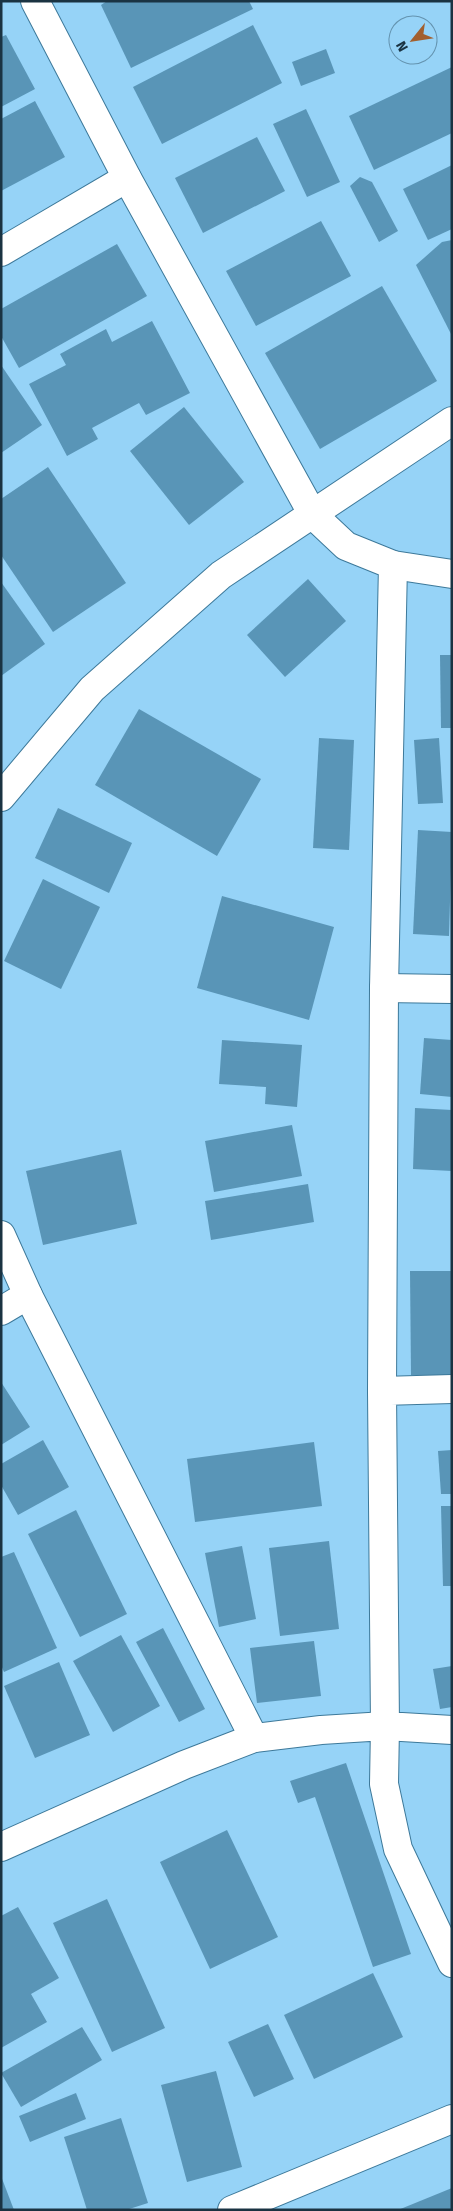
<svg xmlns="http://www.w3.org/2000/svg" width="453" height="2211" font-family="'Fira Sans',sans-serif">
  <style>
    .building { fill: #5995b7 }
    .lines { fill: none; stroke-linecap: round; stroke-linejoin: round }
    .minor-casing { stroke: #3d799a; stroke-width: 30 }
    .minor { stroke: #fff; stroke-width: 28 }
  </style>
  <rect width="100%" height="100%" fill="#96d3f7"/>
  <!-- building -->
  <g class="building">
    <polygon points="107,1 249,1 253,9 131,68 101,5"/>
    <polygon points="253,25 282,83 162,144 133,87"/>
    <polygon points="6,35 35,89 1,107 1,37"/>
    <polygon points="326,49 335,73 301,86 292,62"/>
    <polygon points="452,67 452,133 374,170 349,116"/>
    <polygon points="35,101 65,157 1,191 1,119"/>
    <polygon points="306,109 340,182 307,197 273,124"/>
    <polygon points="257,137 285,191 203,233 175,178"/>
    <polygon points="452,165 452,229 428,240 403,189"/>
    <polygon points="360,177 372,182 398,231 379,242 350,186"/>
    <polygon points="321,221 351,276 256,326 226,271"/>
    <polygon points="452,240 452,336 416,265 442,242"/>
    <polygon points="117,244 147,296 19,368 1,336 1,309"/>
    <polygon points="382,286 437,381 320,449 265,353"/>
    <polygon points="152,321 190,393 146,415 139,403 92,428 98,439 67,456 29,384 66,365 60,354 106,329 112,342"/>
    <polygon points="1,365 42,425 1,453"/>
    <polygon points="184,407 244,482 189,525 130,451"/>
    <polygon points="48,467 126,583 53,632 1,555 1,499"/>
    <polygon points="308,579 346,621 285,677 247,635"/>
    <polygon points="1,582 45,644 1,676"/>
    <polygon points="440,655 452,655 452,728 441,728"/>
    <polygon points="139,709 261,779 217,856 95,785"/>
    <polygon points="319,738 354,740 349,850 313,848"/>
    <polygon points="439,738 443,803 418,804 414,740"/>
    <polygon points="58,808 132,843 109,893 35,858"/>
    <polygon points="418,830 452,832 449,936 413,934"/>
    <polygon points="43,879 100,907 61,989 4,961"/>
    <polygon points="222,896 334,927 309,1020 197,988"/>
    <polygon points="424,1038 452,1040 452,1097 420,1094"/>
    <polygon points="222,1040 302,1045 297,1107 265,1104 266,1087 219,1084"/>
    <polygon points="415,1108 452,1110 452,1171 413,1169"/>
    <polygon points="292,1125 302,1176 214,1192 205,1141"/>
    <polygon points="121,1150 137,1224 43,1245 26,1171"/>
    <polygon points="308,1184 314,1222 211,1240 205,1201"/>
    <polygon points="410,1271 452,1271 452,1375 411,1375"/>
    <polygon points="1,1382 30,1427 1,1445"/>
    <polygon points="43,1440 69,1487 18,1515 1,1485 1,1464"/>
    <polygon points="314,1442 322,1506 195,1522 187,1459"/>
    <polygon points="452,1450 452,1494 441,1494 438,1451"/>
    <polygon points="441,1506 452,1506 452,1586 443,1586"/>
    <polygon points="76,1510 127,1614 80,1637 28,1534"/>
    <polygon points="329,1541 339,1629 280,1636 269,1548"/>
    <polygon points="242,1546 256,1619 219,1627 205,1553"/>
    <polygon points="14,1552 57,1648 4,1672 1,1665 1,1557"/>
    <polygon points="163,1628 205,1709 179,1722 136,1642"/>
    <polygon points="121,1635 160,1706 113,1732 73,1661"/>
    <polygon points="314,1641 321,1696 257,1703 250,1648"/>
    <polygon points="59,1662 90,1735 35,1758 4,1686"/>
    <polygon points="452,1666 452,1707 440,1709 433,1669"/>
    <polygon points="346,1763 411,1954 373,1967 315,1797 298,1803 290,1781"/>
    <polygon points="227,1830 278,1937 210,1969 160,1862"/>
    <polygon points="107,1899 165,2028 112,2052 53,1923"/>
    <polygon points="18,1907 59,1978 31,1994 47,2022 1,2048 1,1916"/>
    <polygon points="373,1973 403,2037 314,2079 284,2015"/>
    <polygon points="268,2024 294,2079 254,2097 228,2042"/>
    <polygon points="82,2027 102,2060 21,2107 1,2073"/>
    <polygon points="216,2071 242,2167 187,2182 161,2085"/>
    <polygon points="76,2093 86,2119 30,2142 19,2116"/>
    <polygon points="121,2118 148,2203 126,2210 87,2210 64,2137"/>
    <polygon points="1,2177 1,2176 14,2210 1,2210"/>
    <polygon points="452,2188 452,2210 398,2210"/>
  </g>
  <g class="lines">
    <defs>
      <g id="minor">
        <polyline points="35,1 127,178 313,515 346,546 393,565 384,988 382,1391"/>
        <polyline points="1,252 127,178"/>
        <polyline points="393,565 452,574"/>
        <polyline points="1,797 92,689 221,575 452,421"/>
        <polyline points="384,988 452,989"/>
        <polyline points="1,1235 28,1295 254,1738"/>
        <polyline points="1,1311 28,1295"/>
        <polyline points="452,1389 382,1391 385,1726 452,1730"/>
        <polyline points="1,1847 184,1765 254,1738 321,1730 385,1726 384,1784 398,1849 452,1963"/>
        <polyline points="232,2210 452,2119"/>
      </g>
    </defs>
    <!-- minor casing -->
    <use href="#minor" class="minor-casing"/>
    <!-- minor -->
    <use href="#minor" class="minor"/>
  </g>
  <!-- border -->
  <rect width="453" height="2211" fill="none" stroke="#1a3342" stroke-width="5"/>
  <!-- north arrow -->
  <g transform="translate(413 40) rotate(240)"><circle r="24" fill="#96d3f7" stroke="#6493af"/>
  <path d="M0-4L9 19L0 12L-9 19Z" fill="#a25f2e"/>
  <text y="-8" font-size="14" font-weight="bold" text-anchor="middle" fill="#1a3342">N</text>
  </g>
</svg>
